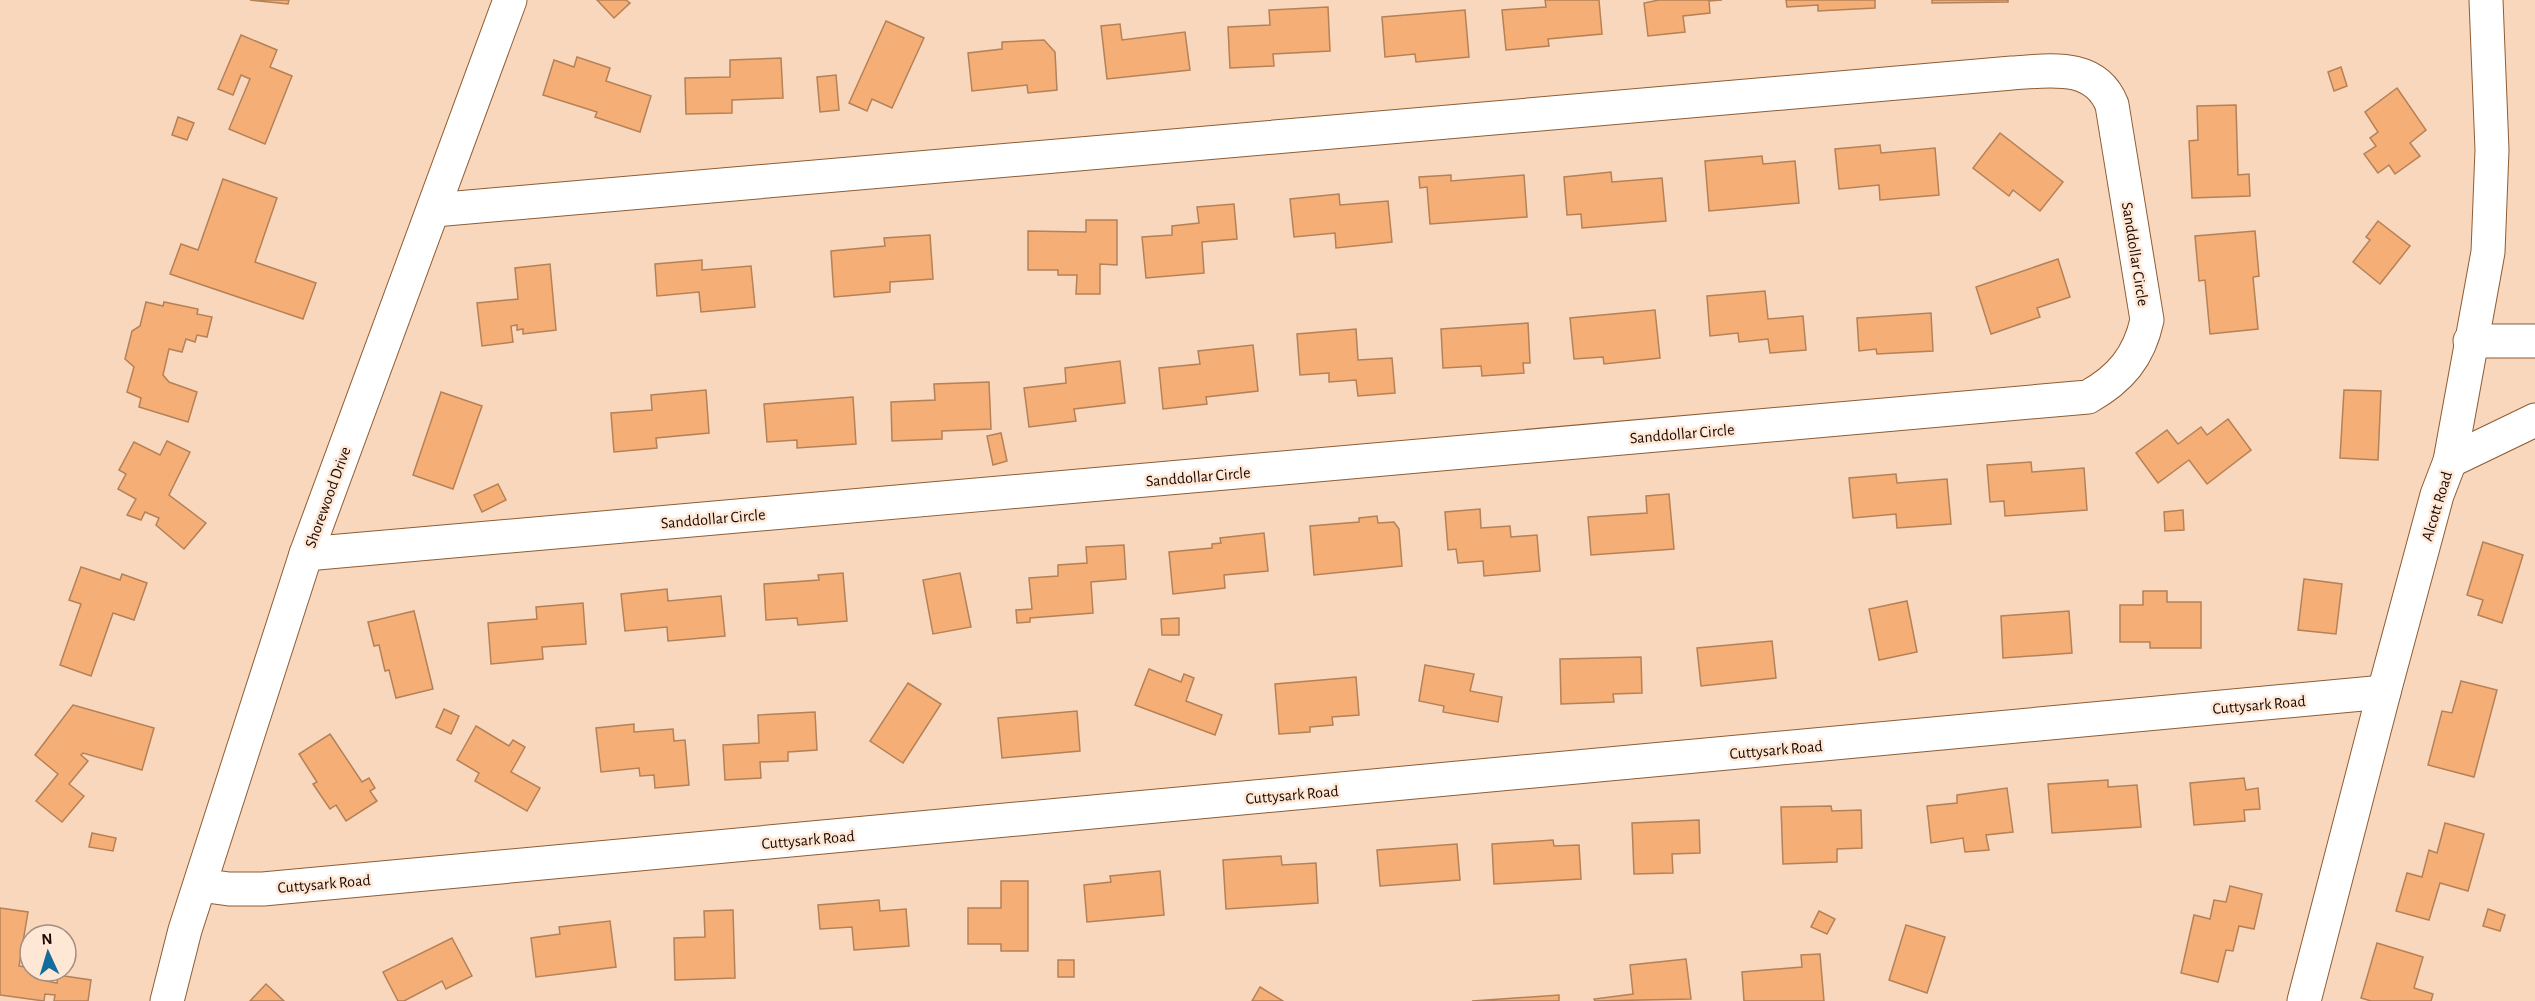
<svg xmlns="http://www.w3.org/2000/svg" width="2535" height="1001" font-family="'Alegreya Sans',sans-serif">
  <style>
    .building { fill: #f5ae76; stroke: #b58157; stroke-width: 1.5 }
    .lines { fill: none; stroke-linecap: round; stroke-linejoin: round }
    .minor-casing { stroke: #8e5d34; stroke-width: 35 }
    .minor { stroke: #fff; stroke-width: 33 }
    .labels { text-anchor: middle; stroke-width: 5; stroke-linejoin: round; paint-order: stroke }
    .street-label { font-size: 16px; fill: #1b0800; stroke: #fee7d5 }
  </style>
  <rect width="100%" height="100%" fill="#f9d7bd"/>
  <!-- building -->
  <g class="building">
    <polygon points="250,0 289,0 288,4"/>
    <polygon points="597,0 626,0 630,3 614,18"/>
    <polygon points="1545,0 1599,0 1602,34 1548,39 1549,46 1506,50 1502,10 1546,7"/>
    <polygon points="1659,0 1722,0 1709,1 1710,13 1683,16 1685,32 1648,36 1644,3"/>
    <polygon points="1786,0 1875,0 1875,8 1818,11 1818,5 1787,7"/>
    <polygon points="1932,0 2008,0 2008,2 1932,3"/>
    <polygon points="1328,7 1330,51 1273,54 1274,66 1230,68 1228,27 1270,25 1269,10"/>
    <polygon points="1465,10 1469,57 1416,62 1415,54 1385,57 1382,17"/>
    <polygon points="886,21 924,38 892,108 872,99 867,111 849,103"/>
    <polygon points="1120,24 1122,40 1185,32 1190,70 1107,79 1101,26"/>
    <polygon points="241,35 277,50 270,67 292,76 265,144 229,129 250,79 241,75 233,95 218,89"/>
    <polygon points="1044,40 1055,52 1057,90 1028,93 1027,85 972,91 968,53 1002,49 1002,42"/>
    <polygon points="577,57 610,68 606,81 651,96 640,132 595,117 597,112 543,95 554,60 574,67"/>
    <polygon points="781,58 783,98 732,100 732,113 686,114 685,78 730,77 730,60"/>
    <polygon points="2341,67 2347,86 2334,91 2328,72"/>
    <polygon points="836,75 839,110 820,112 817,77"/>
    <polygon points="2397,88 2426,130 2410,143 2420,156 2395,174 2389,165 2378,173 2364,154 2376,146 2370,138 2378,132 2365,112"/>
    <polygon points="2236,105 2238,175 2249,174 2250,196 2192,198 2189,141 2198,140 2197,106"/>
    <polygon points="178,117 194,123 187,140 172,135"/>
    <polygon points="2000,133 2063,182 2040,211 2013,190 2009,196 1973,168"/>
    <polygon points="1880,145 1881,153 1935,148 1939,195 1880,200 1879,185 1839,189 1835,149"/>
    <polygon points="1762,156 1763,164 1795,161 1799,203 1709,211 1705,161"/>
    <polygon points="1611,172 1612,182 1662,178 1666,221 1582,228 1581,214 1567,215 1564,177"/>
    <polygon points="1451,175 1451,181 1524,175 1527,217 1430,224 1427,187 1420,188 1419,177"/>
    <polygon points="223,179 277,198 255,262 316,283 303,319 170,274 181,244 198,250"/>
    <polygon points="1339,194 1340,205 1388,201 1392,242 1336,248 1335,233 1294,237 1290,199"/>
    <polygon points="1234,204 1237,239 1202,242 1204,273 1146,278 1142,237 1172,235 1172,226 1199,223 1197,207"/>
    <polygon points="1086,220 1117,220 1117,265 1100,264 1100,294 1076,294 1077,275 1058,275 1058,270 1028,270 1028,231 1086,232"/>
    <polygon points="2378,221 2410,246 2380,284 2353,262 2370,240 2366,237"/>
    <polygon points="2255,231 2259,276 2253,277 2258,329 2210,334 2205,280 2199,281 2195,236"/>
    <polygon points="930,235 933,279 890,282 890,292 834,297 831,251 885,246 884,238"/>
    <polygon points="2058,259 2070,297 2037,308 2040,317 1991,334 1976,287"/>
    <polygon points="702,260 702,270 751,266 755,307 701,312 699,292 657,296 655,264"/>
    <polygon points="550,264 556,330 523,334 523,329 517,330 517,325 511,326 513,342 482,346 477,303 518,299 515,268"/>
    <polygon points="1765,291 1768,319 1803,316 1806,350 1770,353 1768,339 1739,342 1738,333 1710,336 1707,296"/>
    <polygon points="146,302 163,306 164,302 198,309 197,314 212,317 207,337 197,335 195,342 186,339 182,352 169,349 163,375 169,382 197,392 188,422 139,407 141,398 127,392 134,367 125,359 132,331 140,326"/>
    <polygon points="1655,310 1660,358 1604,364 1603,357 1574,359 1570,318"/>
    <polygon points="1931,313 1933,351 1877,354 1876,349 1859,351 1857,318"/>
    <polygon points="1528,323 1530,363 1523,363 1524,373 1482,376 1481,366 1443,368 1441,329"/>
    <polygon points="1356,329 1358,360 1392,358 1395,393 1358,396 1356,380 1329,382 1329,373 1300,375 1297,334"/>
    <polygon points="1253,345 1258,391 1206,397 1207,404 1163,409 1159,368 1200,364 1198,351"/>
    <polygon points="1120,361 1125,403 1074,409 1076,421 1029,427 1024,388 1066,383 1065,368"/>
    <polygon points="989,382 991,429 942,431 942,439 892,441 891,402 935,400 934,384"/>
    <polygon points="706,390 709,433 656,438 657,448 614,452 611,413 652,410 651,395"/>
    <polygon points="2344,390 2381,391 2378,460 2340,458"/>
    <polygon points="441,392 482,406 453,489 413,475"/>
    <polygon points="853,397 856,444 797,448 797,440 767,442 764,404"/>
    <polygon points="2228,419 2251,450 2207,484 2189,460 2158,483 2136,453 2167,430 2178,444 2201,427 2207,435"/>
    <polygon points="1001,433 1007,461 993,465 987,436"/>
    <polygon points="167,441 190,452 169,495 206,523 184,549 156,525 159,518 145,512 141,520 127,515 136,499 118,489 126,474 119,470 134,442 160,455"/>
    <polygon points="2031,462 2032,472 2084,468 2087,510 2005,516 2004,501 1990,502 1987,465"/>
    <polygon points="1896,474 1897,483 1947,479 1951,524 1897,528 1896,514 1853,518 1849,478"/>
    <polygon points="498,484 506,500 482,512 474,495"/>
    <polygon points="1669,494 1674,549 1591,555 1588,517 1647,513 1646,496"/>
    <polygon points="1480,509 1481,528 1510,526 1511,537 1537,535 1540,571 1484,576 1483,561 1458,563 1456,549 1448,550 1445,512"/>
    <polygon points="2183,510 2184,530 2165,531 2164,512"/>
    <polygon points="1377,516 1378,523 1394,522 1399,529 1402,566 1314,575 1310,526 1359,522 1359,518"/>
    <polygon points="1264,533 1268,571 1224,575 1225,588 1173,594 1169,552 1212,548 1212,544 1221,543 1220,538"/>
    <polygon points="2483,542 2523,555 2502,623 2478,615 2483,600 2467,595"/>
    <polygon points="1124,545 1126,579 1091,582 1093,613 1030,618 1030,622 1017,623 1016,610 1032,609 1029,578 1058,576 1058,565 1087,563 1086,547"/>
    <polygon points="81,567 120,580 122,574 147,583 134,620 113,613 91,676 60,665 81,604 69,600"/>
    <polygon points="843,573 847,621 798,625 797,618 766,620 764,584 819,580 818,575"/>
    <polygon points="960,573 971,627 933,634 923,580"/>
    <polygon points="2304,579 2342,584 2336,634 2298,630"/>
    <polygon points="667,589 668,601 721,596 725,636 668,641 667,627 625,631 621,594"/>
    <polygon points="2143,591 2167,591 2167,602 2201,602 2201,648 2150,648 2150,642 2120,642 2120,605 2143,605"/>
    <polygon points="1907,601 1917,652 1879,660 1869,609"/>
    <polygon points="583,603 586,644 542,647 543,659 491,664 488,623 537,619 536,607"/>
    <polygon points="414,611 433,689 396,698 389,670 385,671 379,645 374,646 368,622"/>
    <polygon points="2069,611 2072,653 2003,658 2001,616"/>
    <polygon points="1179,618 1179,635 1162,635 1161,619"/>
    <polygon points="1772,641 1776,678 1701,686 1697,648"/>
    <polygon points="1641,657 1642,693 1613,694 1614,702 1561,704 1560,659"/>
    <polygon points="1425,665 1474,674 1470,691 1502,697 1498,722 1443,712 1444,706 1419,701"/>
    <polygon points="1149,669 1181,682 1184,674 1194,678 1186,701 1222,715 1215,735 1135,705"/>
    <polygon points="1356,677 1359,715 1332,717 1333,725 1310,727 1310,732 1279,734 1275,684"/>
    <polygon points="2461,681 2497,690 2474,777 2428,765 2442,711 2452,713"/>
    <polygon points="908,683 941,704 903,763 870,741"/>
    <polygon points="73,705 154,728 142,770 83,753 81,755 88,761 69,784 84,796 62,822 36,801 58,774 35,755"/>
    <polygon points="444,709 459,716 451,734 436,727"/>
    <polygon points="1077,711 1080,751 1002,758 998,718"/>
    <polygon points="815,712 817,750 788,752 788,761 760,762 761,778 725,780 723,745 759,743 758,715"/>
    <polygon points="634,724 634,732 673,729 674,741 685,740 689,785 655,788 654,775 640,776 639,768 601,772 596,728"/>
    <polygon points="476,726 509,746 513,740 525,747 511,772 540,788 527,811 475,781 479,773 457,760"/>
    <polygon points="330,734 362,782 369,778 375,788 370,791 377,801 346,821 336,805 330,809 313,784 317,782 299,754"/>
    <polygon points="2244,778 2246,790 2258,788 2260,809 2244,810 2245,821 2194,825 2190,783"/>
    <polygon points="2108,780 2108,787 2137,785 2141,827 2052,833 2048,784"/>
    <polygon points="2007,788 2013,832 1986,835 1989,850 1965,852 1963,838 1931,843 1927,806 1957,803 1957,795"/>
    <polygon points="1831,806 1832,811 1861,810 1862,848 1837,849 1837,862 1783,864 1781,807"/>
    <polygon points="1699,820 1700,853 1672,854 1673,873 1634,874 1632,823"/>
    <polygon points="2445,823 2484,834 2468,891 2440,883 2429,920 2396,911 2407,873 2422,877 2429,850 2437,853"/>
    <polygon points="92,833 116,838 113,851 89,847"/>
    <polygon points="1553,840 1554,846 1579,845 1581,879 1494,884 1492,844"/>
    <polygon points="1457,844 1460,880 1380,886 1377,850"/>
    <polygon points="1281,856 1282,865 1316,863 1318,903 1226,909 1223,860"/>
    <polygon points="1160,871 1164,915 1087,922 1084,885 1111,882 1110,876"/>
    <polygon points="1001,881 1028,881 1028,951 1001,951 1001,944 968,944 968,908 1001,908"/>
    <polygon points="2230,886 2262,894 2254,929 2239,926 2233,951 2226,950 2218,982 2181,973 2194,915 2210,919 2214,900 2226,902"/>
    <polygon points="879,900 880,911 906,909 909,946 854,950 852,927 820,929 818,905"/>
    <polygon points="0,908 28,912 19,966 30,968 30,971 48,971 46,981 57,983 58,975 91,980 88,1001 54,1001 55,995 45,994 44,1001 0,995"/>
    <polygon points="2488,909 2505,915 2500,931 2483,926"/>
    <polygon points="733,910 735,978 675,980 674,938 705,937 704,911"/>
    <polygon points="1819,911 1835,919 1827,934 1811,927"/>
    <polygon points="610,921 616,967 536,977 531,938 560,934 559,927"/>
    <polygon points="1906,925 1945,937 1927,993 1889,980"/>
    <polygon points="452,938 472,976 446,989 442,981 404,1001 398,1001 383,972"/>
    <polygon points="2377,943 2423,957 2414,988 2433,994 2431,1001 2371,1001 2361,998"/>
    <polygon points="1820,954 1824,1001 1744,1001 1742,972 1802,967 1801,955"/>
    <polygon points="1686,959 1691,999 1595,1001 1594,999 1633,994 1630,965"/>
    <rect x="1058" y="960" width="16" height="17"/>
    <polygon points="266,984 284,1001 250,1001"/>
    <polygon points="1260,987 1283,1001 1252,1001"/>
    <polygon points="1559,995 1559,1001 1472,1001"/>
  </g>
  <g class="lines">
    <defs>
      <g id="minor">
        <polyline points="2470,341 2535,341"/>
        <polyline points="2450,461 2535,420"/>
        <path d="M306 554 2088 397C2120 379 2139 357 2147 320L2112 105C2095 62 2049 71 2012 73L434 210"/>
        <polyline points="200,885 229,889 263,889 2384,692"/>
        <polyline points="167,1001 185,930 306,554 510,0"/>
        <polyline points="2304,1001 2384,692 2437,495 2450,461 2488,252 2492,150 2486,0"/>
      </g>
    </defs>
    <!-- minor casing -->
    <use href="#minor" class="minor-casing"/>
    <!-- minor -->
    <use href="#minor" class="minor"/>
  </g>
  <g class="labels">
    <!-- street labels -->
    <g class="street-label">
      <text transform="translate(2136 254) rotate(81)" y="6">Sanddollar Circle</text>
      <text transform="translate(1682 433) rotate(-5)" y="6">Sanddollar Circle</text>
      <text transform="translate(1198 476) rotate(-5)" y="6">Sanddollar Circle</text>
      <text transform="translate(327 497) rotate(-70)" y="6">Shorewood Drive</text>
      <text transform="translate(2436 506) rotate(-73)" y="6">Alcott Road</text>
      <text transform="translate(713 518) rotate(-5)" y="6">Sanddollar Circle</text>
      <text transform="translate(2259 704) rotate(-5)" y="6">Cuttysark Road</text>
      <text transform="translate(1776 749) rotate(-5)" y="6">Cuttysark Road</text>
      <text transform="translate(1292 794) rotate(-5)" y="6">Cuttysark Road</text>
      <text transform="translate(808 839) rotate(-5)" y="6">Cuttysark Road</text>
      <text transform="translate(324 883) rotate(-5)" y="6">Cuttysark Road</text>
    </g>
  </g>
  <!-- north arrow -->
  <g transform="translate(48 953) rotate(356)"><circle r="28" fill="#fee7d5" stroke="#a38e80" stroke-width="1.5"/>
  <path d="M0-4.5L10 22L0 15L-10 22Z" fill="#136c9c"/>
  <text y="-9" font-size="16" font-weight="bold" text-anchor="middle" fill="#1b0800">N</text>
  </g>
</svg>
